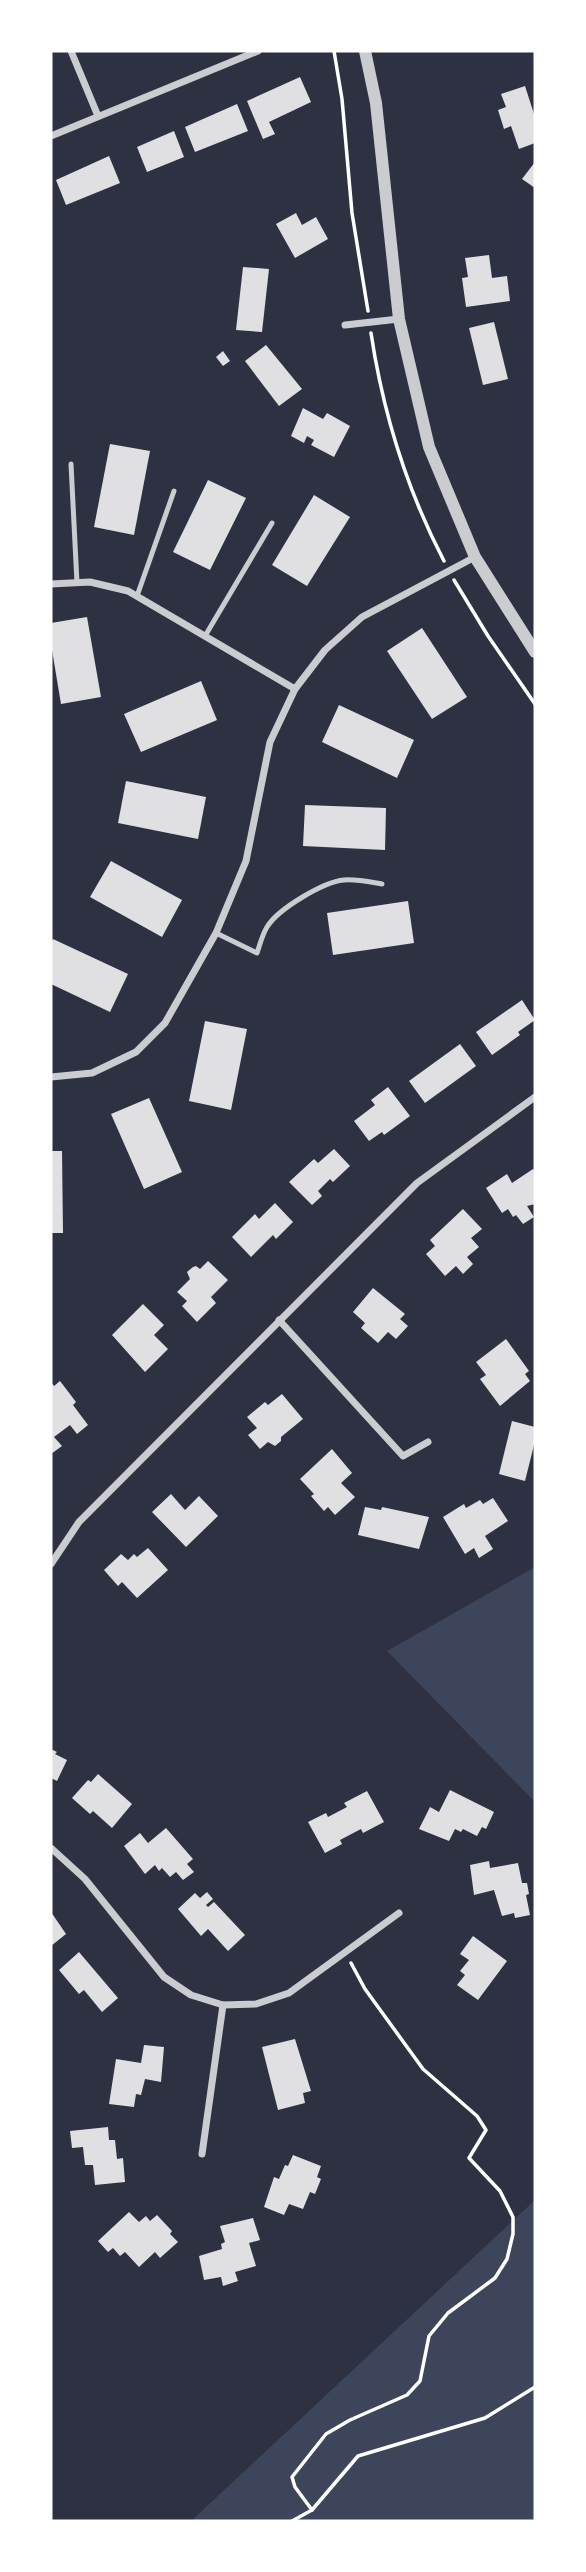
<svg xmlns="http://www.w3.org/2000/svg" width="586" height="2572" font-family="Inter,sans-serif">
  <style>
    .green { fill: #3c4559 }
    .building { fill: #e0e0e3 }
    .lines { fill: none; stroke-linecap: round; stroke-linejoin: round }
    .path { stroke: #fff; stroke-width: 3.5 }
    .service { stroke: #caccd0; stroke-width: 5 }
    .minor { stroke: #caccd0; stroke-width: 7 }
    .tertiary { stroke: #caccd0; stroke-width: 12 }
  </style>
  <rect width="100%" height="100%" fill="#2d3142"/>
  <!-- green -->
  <g class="green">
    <polygon points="535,1567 535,1802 387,1651"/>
    <polygon points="535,2200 535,2521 191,2521"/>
  </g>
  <!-- building -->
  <g class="building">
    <polygon points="300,77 311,102 269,122 275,134 263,139 247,101"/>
    <polygon points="525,86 535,117 535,143 519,149 511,126 504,129 498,110 506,107 501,94"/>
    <polygon points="237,104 248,131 195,152 185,127"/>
    <polygon points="174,131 184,157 147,172 137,147"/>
    <polygon points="109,156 120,183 66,205 56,180"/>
    <polygon points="535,162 535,188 522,179"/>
    <polygon points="296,213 302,225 316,217 328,239 295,258 276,224"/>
    <polygon points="489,255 492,278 507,276 510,301 466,307 462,278 468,277 465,258"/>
    <polygon points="243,267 269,269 262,332 236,330"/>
    <polygon points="494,322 508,379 483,385 469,328"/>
    <polygon points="266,345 302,389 279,406 245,361"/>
    <polygon points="223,351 230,361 223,366 216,357"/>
    <polygon points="303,408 323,419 327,413 350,426 334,457 311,445 314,440 307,436 304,443 291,436"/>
    <polygon points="110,444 150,451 134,535 94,527"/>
    <polygon points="208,480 246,498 210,570 173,552"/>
    <polygon points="314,495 350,517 307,586 272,565"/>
    <polygon points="87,617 101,697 61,704 51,644 51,623"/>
    <polygon points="422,628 467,697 432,719 387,651"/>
    <polygon points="201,681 217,720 141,752 124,714"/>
    <polygon points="339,705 414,740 397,778 322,742"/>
    <polygon points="126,781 206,797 198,839 118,823"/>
    <polygon points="305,805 386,808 385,850 303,846"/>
    <polygon points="111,861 182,900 162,937 90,897"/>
    <polygon points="408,901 414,943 333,955 327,913"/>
    <polygon points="53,939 128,974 110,1012 51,984 51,943"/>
    <polygon points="522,1000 535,1020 518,1032 520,1035 492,1055 476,1032"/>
    <polygon points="205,1021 247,1029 231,1110 189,1101"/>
    <polygon points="460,1044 476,1066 425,1103 409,1081"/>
    <polygon points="388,1087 410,1116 384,1135 382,1132 369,1141 354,1121 375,1105 371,1100"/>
    <polygon points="149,1098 182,1172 144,1189 111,1114"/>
    <polygon points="334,1149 350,1166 333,1182 330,1179 318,1191 322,1196 312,1205 289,1182 314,1159 318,1163"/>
    <polygon points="51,1151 62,1151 63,1233 51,1233"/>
    <polygon points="533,1169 535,1172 535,1204 527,1206 534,1217 523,1224 516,1215 513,1217 508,1209 502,1213 486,1188 507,1174 512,1183"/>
    <polygon points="275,1203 293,1222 276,1239 273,1235 251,1257 232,1237 255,1214 259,1219"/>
    <polygon points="463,1209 482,1229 471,1238 479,1247 467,1257 473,1264 463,1274 456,1266 445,1276 426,1254 435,1246 430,1240"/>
    <polygon points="208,1261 228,1280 211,1297 216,1303 197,1322 182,1306 187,1301 177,1292 190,1279 187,1272 193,1267 196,1266 200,1269"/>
    <polygon points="373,1288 405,1314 400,1319 408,1326 396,1339 388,1332 378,1343 361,1328 365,1323 353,1312"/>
    <polygon points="143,1304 164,1325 154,1335 168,1349 145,1372 112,1335"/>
    <polygon points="506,1339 529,1371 525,1374 530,1381 500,1406 480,1379 486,1375 476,1362"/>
    <polygon points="60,1381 76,1402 73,1405 88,1425 77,1434 70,1425 54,1437 62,1446 51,1454 51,1382 54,1386"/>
    <polygon points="282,1394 303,1419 281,1437 281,1441 275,1446 268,1442 260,1449 248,1435 257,1428 247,1417 265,1402 268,1405"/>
    <polygon points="512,1421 535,1427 535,1441 525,1481 499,1474"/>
    <polygon points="332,1449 352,1473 341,1483 355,1497 335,1515 328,1507 324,1511 311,1496 314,1494 300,1479"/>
    <polygon points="171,1494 185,1510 199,1496 218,1516 186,1547 152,1512"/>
    <polygon points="493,1498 508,1521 485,1536 493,1549 479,1558 474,1548 465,1554 443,1517 464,1504 466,1508 480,1500 483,1504"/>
    <polygon points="365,1507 381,1510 382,1507 429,1517 419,1549 358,1535"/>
    <polygon points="148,1548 168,1570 137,1598 122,1582 118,1586 104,1570 121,1554 128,1560 134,1554 137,1557"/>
    <polygon points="51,1749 57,1752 55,1754 67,1760 57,1781 51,1778"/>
    <polygon points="98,1774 132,1804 112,1828 93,1811 90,1814 72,1798 88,1780 91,1782"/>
    <polygon points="450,1790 494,1812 486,1829 482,1827 477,1836 463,1829 461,1832 455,1829 449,1841 419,1829 430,1807 439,1812"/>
    <polygon points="367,1791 384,1822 363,1833 361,1829 340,1840 342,1844 325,1853 308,1822 326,1813 328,1817 347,1807 344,1803"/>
    <polygon points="166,1828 193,1859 187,1864 194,1872 183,1880 176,1872 170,1877 162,1868 159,1871 155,1865 145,1874 124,1846 140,1833 148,1843"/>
    <polygon points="489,1861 490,1868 518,1863 522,1883 527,1883 529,1894 526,1895 530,1915 515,1918 514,1913 502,1916 494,1890 474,1895 470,1865"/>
    <polygon points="207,1892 213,1899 206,1905 208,1907 214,1902 245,1935 228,1951 208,1929 201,1936 178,1909 195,1893 200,1898"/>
    <polygon points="51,1912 66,1934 51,1946"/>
    <polygon points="473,1936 507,1961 478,2000 457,1985 465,1975 460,1971 469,1960 460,1954"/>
    <polygon points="79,1952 118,1998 102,2012 84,1990 79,1994 59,1970"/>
    <polygon points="295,2039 311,2091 303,2093 305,2103 278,2110 262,2047"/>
    <polygon points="144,2045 164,2047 161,2082 145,2079 141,2095 136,2094 134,2107 109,2104 116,2059 141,2063"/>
    <polygon points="108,2127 109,2140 115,2140 117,2159 123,2158 125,2182 95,2185 93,2165 85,2165 83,2147 72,2148 70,2131"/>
    <polygon points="293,2155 321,2166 317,2177 321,2179 315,2194 310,2192 303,2209 289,2204 284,2215 264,2207 274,2177 279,2179 285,2165 288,2166"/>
    <polygon points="129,2212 139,2222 146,2216 150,2221 157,2215 172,2231 170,2234 178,2242 160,2258 155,2252 139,2267 125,2252 120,2256 113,2248 108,2252 98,2241"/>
    <polygon points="253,2218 260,2240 249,2243 256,2266 235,2272 238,2281 223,2286 221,2277 204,2280 199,2256 222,2249 221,2244 225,2242 220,2226"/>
  </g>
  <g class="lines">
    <!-- path -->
    <g class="path">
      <polyline points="334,51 342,99 352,213 368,311"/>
      <path d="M371 333C383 413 406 488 444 561"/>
      <polyline points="454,580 488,636 535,704"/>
      <polyline points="312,2510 295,2487 292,2477 326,2434 350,2420 407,2395 420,2381 429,2336 448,2313 495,2278 507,2259 513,2234 513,2217 500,2191 469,2158 486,2130 477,2116 423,2069 365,1989 351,1963"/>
      <polyline points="292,2521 312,2510 358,2456 485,2418 535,2387"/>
    </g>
    <!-- service -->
    <g class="service">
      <polyline points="71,464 77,583"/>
      <polyline points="137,596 174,491"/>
      <polyline points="205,636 272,523"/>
      <path d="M216 933 257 953C260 945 262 935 267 927 278 909 323 882 344 880 356 879 370 882 382 884"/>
    </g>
    <!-- minor -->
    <g class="minor">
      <polyline points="71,51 98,116"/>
      <polyline points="51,136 258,51"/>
      <polyline points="345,325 399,319"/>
      <polyline points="51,584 90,582 128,591 295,689"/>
      <polyline points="51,1077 92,1073 136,1052 165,1023 216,933 246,861 270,742 295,689 325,650 362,617 475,557"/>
      <polyline points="279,1320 403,1456 428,1442"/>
      <polyline points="51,1564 79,1522 417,1183 535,1097"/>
      <polyline points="51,1848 85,1879 164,1977 191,1995 223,2005 256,2004 289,1993 399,1913"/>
      <polyline points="202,2154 223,2005"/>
    </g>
    <!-- tertiary -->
    <polyline class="tertiary" points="365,51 376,103 399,319 429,447 475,557 535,652"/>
  </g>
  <!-- border -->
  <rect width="586" height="2572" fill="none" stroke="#ffffff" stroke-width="105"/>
</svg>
